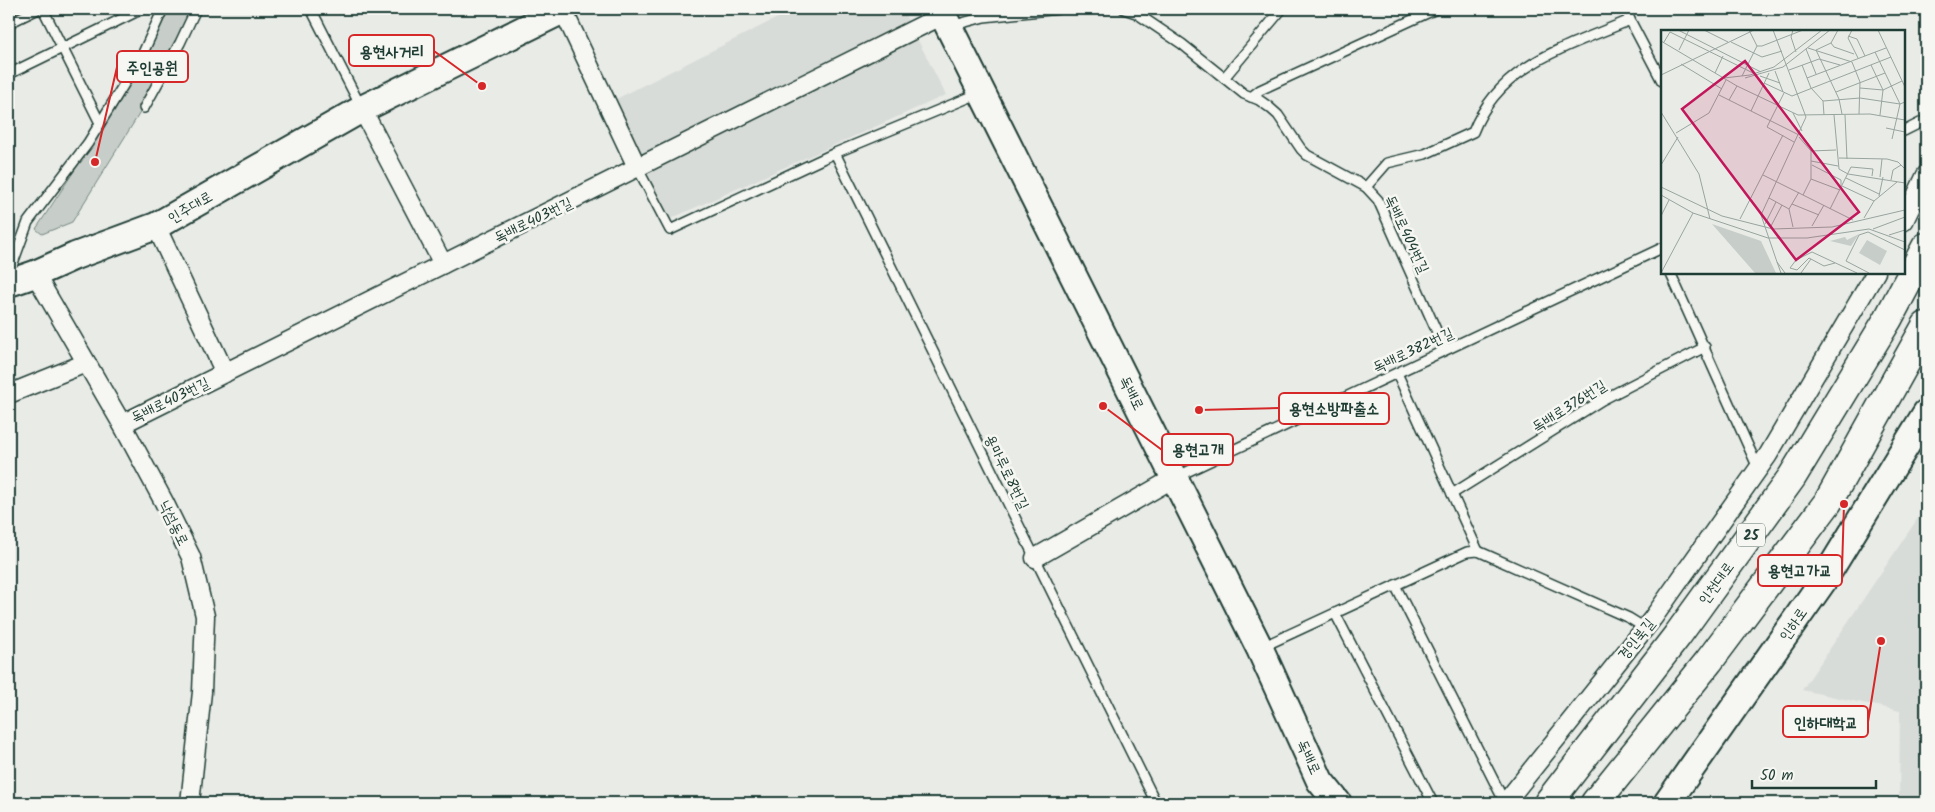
<svg xmlns="http://www.w3.org/2000/svg" width="1935" height="812" font-family="Kalam,'Poor Story',sans-serif">
  <style>
    .built { fill: #d8dcd8 }
    .green { fill: #c7cec9; stroke: #73867e }
    .lines { fill: none; stroke-linecap: round; stroke-linejoin: round }
    .lane-casing { stroke: #1f3d34; stroke-width: 12 }
    .street-casing { stroke: #1f3d34; stroke-width: 21 }
    .secondary-casing { stroke: #1f3d34; stroke-width: 30 }
    .highway-casing { stroke: #1f3d34; stroke-width: 31 }
    .lane { stroke: #f6f6f2; stroke-width: 9 }
    .street { stroke: #f6f6f2; stroke-width: 18 }
    .secondary { stroke: #f6f6f2; stroke-width: 26 }
    .highway { stroke: #f6f6f2; stroke-width: 28 }
    .labels { text-anchor: middle; stroke-width: 5; stroke-linejoin: round; paint-order: stroke }
    .shield { fill: #f6f6f2; stroke: #60746d; stroke-width: 1 }
    .shield-label { font-size: 14px; font-weight: bold; fill: #1f3d34 }
    .street-label { font-size: 15px; fill: #1f3d34; stroke: #f6f6f2 }
    .inset-road { fill: none; stroke: #98a59f; stroke-width: 1 }
    .view { fill: #c2185b; fill-opacity: 0.15; stroke: #c2185b; stroke-width: 2.5 }
    .inset-edge { fill: none; stroke: #1f3d34; stroke-width: 2.5 }
    .leader { fill: none; stroke: #d62828; stroke-width: 2 }
    .callout-dot { fill: #d62828; stroke: #f6f6f2; stroke-width: 2 }
    .callout { fill: #f6f6f2; stroke: #d62828; stroke-width: 2 }
    .callout-label { font-size: 16px; text-anchor: middle; font-weight: bold; fill: #1f3d34 }
  </style>
  <rect width="100%" height="100%" fill="#e9ebe7"/>
  <filter id="ink" filterUnits="userSpaceOnUse"><feTurbulence type="fractalNoise" baseFrequency=".02" numOctaves="2"/><feDisplacementMap in="SourceGraphic" scale="10" xChannelSelector="R" yChannelSelector="G"/><feConvolveMatrix kernelMatrix="1 2 1 2 8 2 1 2 1" color-interpolation-filters="sRGB"/></filter>
  <g filter="url(#ink)">
    <!-- built -->
    <g class="built">
      <polygon points="795,9 902,9 946,95 670,219 610,102"/>
      <polygon points="1926,506 1926,803 1899,803 1900,711 1802,690"/>
    </g>
    <!-- green -->
    <polygon class="green" points="163,9 190,9 159,82 72,222 42,234 36,229 120,101"/>
    <g class="lines">
      <defs>
        <g id="lane">
          <polyline points="43,9 100,123"/>
          <polyline points="311,9 361,107"/>
          <polyline points="1124,9 1136,13 1182,44 1244,94 1259,100 1269,107 1278,115 1301,149 1307,155 1366,187 1378,200 1445,350"/>
          <polyline points="1626,9 1630,20 1662,81"/>
          <polyline points="9,23 38,9"/>
          <polyline points="951,26 984,17 1059,9"/>
          <polyline points="9,74 142,9"/>
          <polyline points="1224,78 1282,9"/>
          <polyline points="1251,97 1260,90 1436,9"/>
          <polyline points="144,108 180,43 196,9"/>
          <polyline points="1904,131 1926,120"/>
          <polyline points="835,153 1156,803"/>
          <polyline points="637,167 670,230 835,153 980,93"/>
          <path d="M1366 187 1387 163 1425 154 1473 132C1500 63 1568 47 1630 20"/>
          <polyline points="1670,272 1758,468"/>
          <polyline points="9,274 28,222 88,143 143,53 163,9"/>
          <polyline points="1397,373 1478,551"/>
          <polyline points="1176,477 1662,248"/>
          <polyline points="1452,494 1602,400 1705,347"/>
          <polyline points="1395,585 1505,803"/>
          <polyline points="1335,613 1433,803"/>
          <polyline points="1262,647 1467,552 1478,551 1629,618 1645,628"/>
        </g>
        <g id="street">
          <polyline points="563,10 637,167"/>
          <polyline points="362,109 443,264"/>
          <polyline points="1904,221 1926,175"/>
          <polyline points="156,226 225,373"/>
          <polyline points="35,274 122,424 164,502 191,557 205,616 202,692 190,803"/>
          <polyline points="9,394 86,363"/>
          <polyline points="122,424 943,15"/>
          <polyline points="1035,558 1174,478"/>
          <polyline points="1505,803 1653,618 1768,455 1876,272"/>
        </g>
        <g id="secondary">
          <polyline points="940,9 1260,649 1320,781 1338,803"/>
          <polyline points="9,283 35,274 75,256 156,226 362,109 565,9"/>
          <polyline points="1667,803 1823,581 1926,413"/>
        </g>
        <g id="highway">
          <polyline points="1548,803 1677,636 1792,477 1888,319 1926,247"/>
          <polyline points="1595,803 1709,661 1828,502 1926,326"/>
        </g>
      </defs>
      <!-- lane casing -->
      <use href="#lane" class="lane-casing"/>
      <!-- street casing -->
      <use href="#street" class="street-casing"/>
      <!-- secondary casing -->
      <use href="#secondary" class="secondary-casing"/>
      <!-- highway casing -->
      <use href="#highway" class="highway-casing"/>
      <!-- lane -->
      <use href="#lane" class="lane"/>
      <!-- street -->
      <use href="#street" class="street"/>
      <!-- secondary -->
      <use href="#secondary" class="secondary"/>
      <!-- highway -->
      <use href="#highway" class="highway"/>
    </g>
  </g>
  <g class="labels">
    <!-- shield labels -->
    <rect class="shield" x="1737" y="523.5" width="28" height="23" rx="4"/>
    <g class="shield-label">
      <text x="1751" y="540">25</text>
    </g>
    <!-- street labels -->
    <g class="street-label">
      <text transform="translate(190 207) rotate(-30)" y="5">인주대로</text>
      <text transform="translate(533 220) rotate(-26)" y="5">독배로403번길</text>
      <text transform="translate(1407 234) rotate(65)" y="5">독배로404번길</text>
      <text transform="translate(1413 350) rotate(-25)" y="5">독배로382번길</text>
      <text transform="translate(1132 393) rotate(64)" y="5">독배로</text>
      <text transform="translate(170 400) rotate(-26)" y="5">독배로403번길</text>
      <text transform="translate(1569 406) rotate(-32)" y="5">독배로376번길</text>
      <text transform="translate(1007 472) rotate(64)" y="5">용마루로8번길</text>
      <text transform="translate(174 523) rotate(64)" y="5">낙섬동로</text>
      <text transform="translate(1716 583) rotate(-54)" y="5">인천대로</text>
      <text transform="translate(1793 624) rotate(-55)" y="5">인하로</text>
      <text transform="translate(1636 639) rotate(-51)" y="5">경인북길</text>
      <text transform="translate(1309 757) rotate(66)" y="5">독배로</text>
    </g>
  </g>
  <!-- overview -->
  <g transform="translate(1661 30)">
    <rect width="244" height="244" fill="#e9ebe7"/>
    <path d="M51 194 100 211 115 243H94ZM198 204 190 216 169 211 184 207 186 210ZM206 210 226 221 219 235 198 223Z" fill="#c7cec9"/>
    <path class="inset-road" d="M17 0 100 42M43 0 67 12M88 0 96 16H101L142 0M112 0 145 87 100 185 116 232M132 0 130 7 135 22M177 0 170 13 155 20 178 69 181 84M191 0 187 8 197 28M217 0 244 57M187 6 196 9 204 26M0 11 76 56 137 85 209 84 244 90M3 12 9 2 94 44M70 12 101 27 121 21M170 13 173 17 193 24M147 18 191 32 199 52 198 84M145 19 155 44M18 20 28 0M214 22 239 74 231 109M20 34 61 59M141 35 150 58 162 71 163 85M210 35 222 60 219 85M128 40 158 29 179 35M114 41 122 62M54 43 62 26M0 45 93 0M81 46 96 16M99 46 119 53M63 48 89 45 113 37 161 0M84 48 122 37 169 0M146 48 225 18M103 53 131 66 230 27M199 58 222 60 241 51M175 62 224 43M123 63 106 97 133 112M58 65 138 105M68 70 76 56M162 71 199 68 239 74 244 72M90 81 108 43M0 82 38 144 49 189M132 83 141 101M173 85 178 139 187 144 244 153M184 85 186 129M225 98 244 102M15 103 48 83 65 50M138 107 150 121V149L142 165M150 121 175 120M178 128 226 129 237 132 244 139M150 131 177 136M0 135 17 107M151 135 180 150V156M102 145 192 190M219 147 221 129M185 148 218 164M150 149 179 160M230 150 232 140 240 135M181 156 213 171M0 157 61 186 112 199 171 197 244 180M0 165 32 183 107 208M218 166 222 147M108 168 128 179M131 174 158 185M169 179 190 137 212 139 211 146M0 186 8 170M203 188 213 171 236 152M79 189 122 105M104 194 115 172M110 196 121 175M151 196 163 175M132 197 128 179 138 162M212 199 244 187M228 205 244 200M107 208H146L208 199 244 212M174 233 163 236 148 228 136 240 129 238 135 230 151 222 196 243M0 243 32 183M120 243 116 232 124 243M140 243 150 229M208 243 185 231 198 205 207 202 244 220"/>
    <path class="view" d="M84 31 198 182 135 230 21 79Z"/>
    <rect width="244" height="244" class="inset-edge"/>
  </g>
  <!-- callouts -->
  <path class="leader" d="M482 86L434 51M95 162L117 67M1199 410L1279 408M1103 406L1162 450M1844 504L1842 570M1881 641L1868 722"/>
  <g class="callout-dot">
    <circle cx="482" cy="86" r="5"/>
    <circle cx="95" cy="162" r="5"/>
    <circle cx="1199" cy="410" r="5"/>
    <circle cx="1103" cy="406" r="5"/>
    <circle cx="1844" cy="504" r="5"/>
    <circle cx="1881" cy="641" r="5"/>
  </g>
  <g class="callout">
    <rect x="349" y="35" width="85" height="31" rx="5"/>
    <rect x="117" y="51" width="71" height="31" rx="5"/>
    <rect x="1279" y="393" width="110" height="31" rx="5"/>
    <rect x="1162" y="434" width="71" height="31" rx="5"/>
    <rect x="1758" y="555" width="84" height="31" rx="5"/>
    <rect x="1783" y="706" width="85" height="31" rx="5"/>
  </g>
  <g class="callout-label">
    <text x="392" y="57">용현사거리</text>
    <text x="152" y="73">주인공원</text>
    <text x="1334" y="414">용현소방파출소</text>
    <text x="1198" y="455">용현고개</text>
    <text x="1800" y="576">용현고가교</text>
    <text x="1826" y="728">인하대학교</text>
  </g>
  <!-- margin -->
  <rect width="1935" height="812" fill="none" stroke="#f6f6f2" stroke-width="30"/>
  <rect x="15" y="15" width="1905" height="782" fill="none" stroke="#1f3d34" stroke-width="2" filter="url(#ink)"/>
  <!-- scale -->
  <path d="M1752 780v8h124v-8" fill="none" stroke="#1f3d34" stroke-width="2.5"/>
  <text x="1760" y="780" font-size="15" fill="#1f3d34" stroke="#f6f6f2" stroke-width="4" paint-order="stroke">50 m</text>
</svg>
